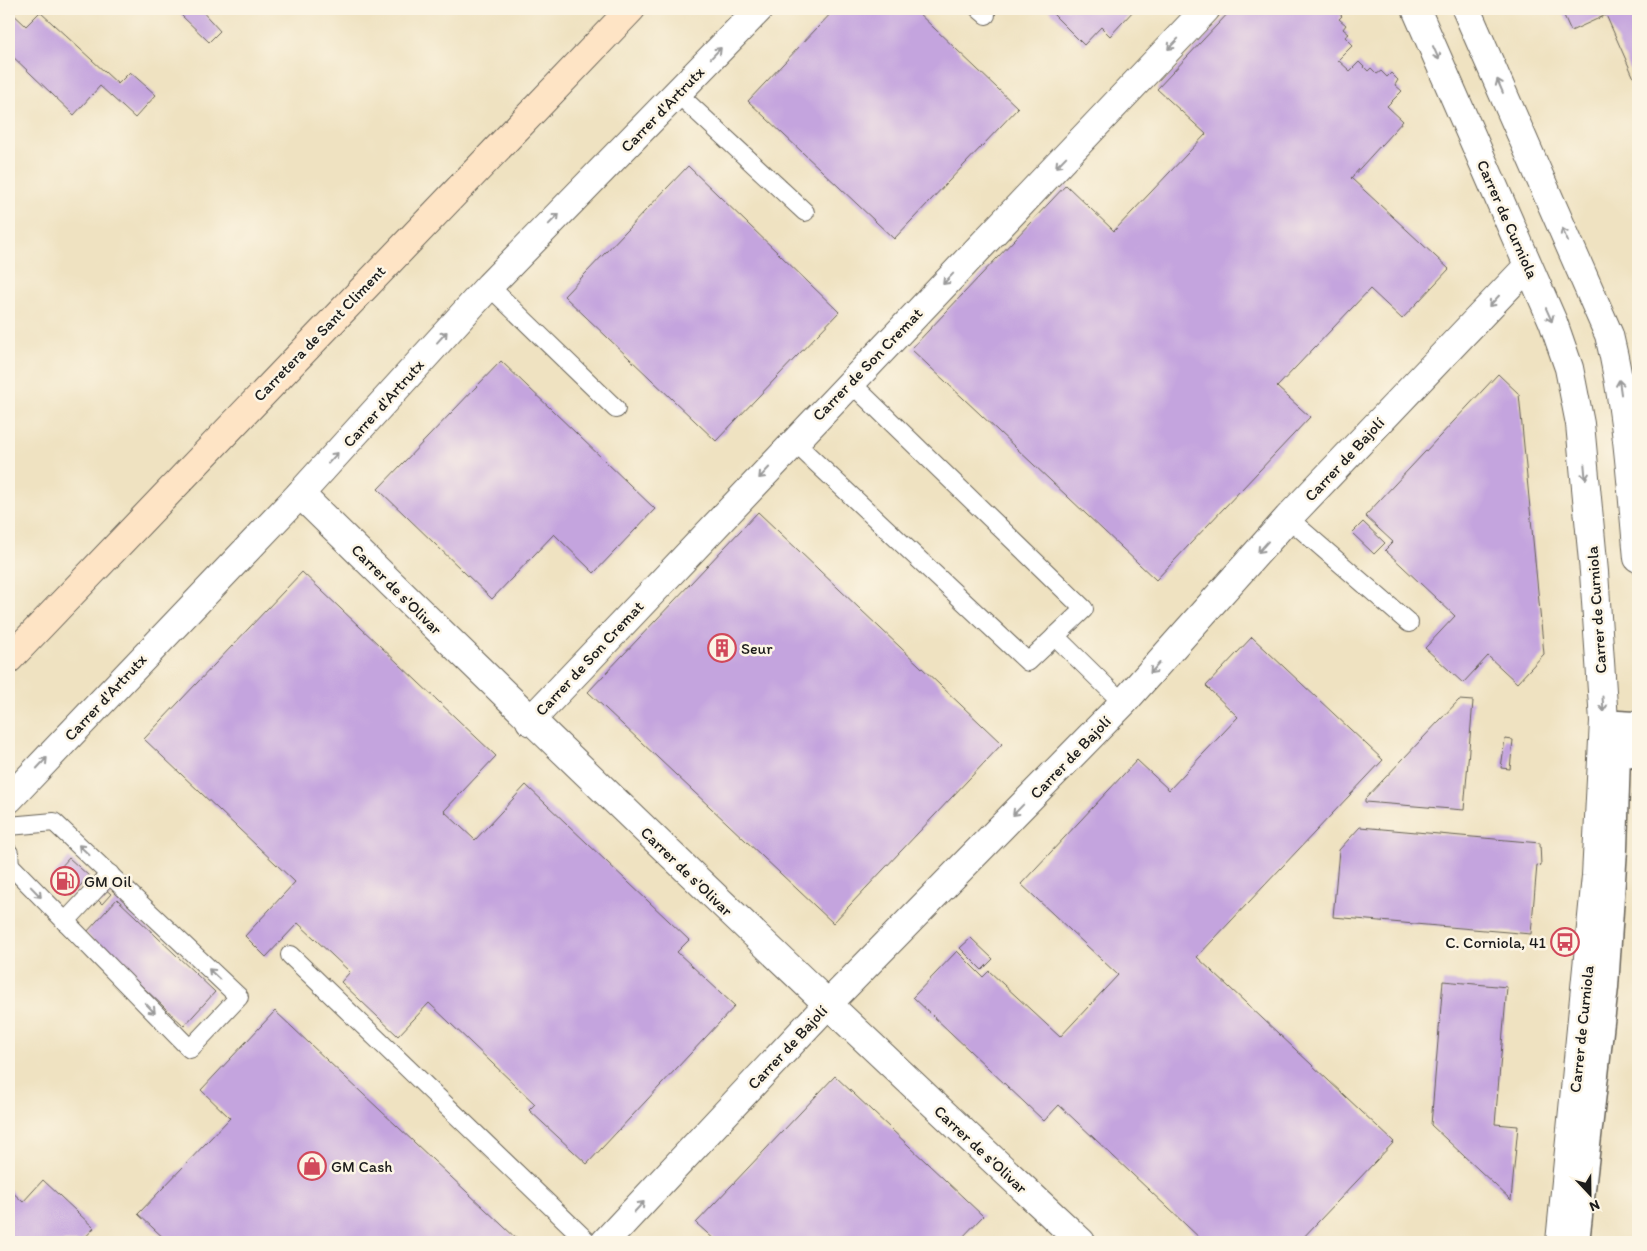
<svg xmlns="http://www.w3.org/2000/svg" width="1647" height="1251" font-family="Itim,sans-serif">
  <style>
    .building { fill: #c4a4de }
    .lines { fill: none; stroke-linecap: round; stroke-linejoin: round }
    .service-casing { stroke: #666156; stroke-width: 20 }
    .pedestrian-casing { stroke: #666156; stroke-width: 29 }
    .minor-casing { stroke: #666156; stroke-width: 30 }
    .tertiary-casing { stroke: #666156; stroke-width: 30 }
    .secondary-casing { stroke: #666156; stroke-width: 30 }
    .service { stroke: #fff; stroke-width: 18 }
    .pedestrian { stroke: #fff; stroke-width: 26 }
    .minor { stroke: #fff; stroke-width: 28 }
    .tertiary { stroke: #fff; stroke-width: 28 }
    .secondary { stroke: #fee4c5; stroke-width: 28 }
    .oneway { stroke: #999 }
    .labels { text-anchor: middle; stroke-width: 5; stroke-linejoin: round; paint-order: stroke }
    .street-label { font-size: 16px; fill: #1c1c1c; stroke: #fcf5e5 }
    .poi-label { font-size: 16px; fill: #1c1c1c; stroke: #fcf5e5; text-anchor: start }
  </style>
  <rect width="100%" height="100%" fill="#fcf5e5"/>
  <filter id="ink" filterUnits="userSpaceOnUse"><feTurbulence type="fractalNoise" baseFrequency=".02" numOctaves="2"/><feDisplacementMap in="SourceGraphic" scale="10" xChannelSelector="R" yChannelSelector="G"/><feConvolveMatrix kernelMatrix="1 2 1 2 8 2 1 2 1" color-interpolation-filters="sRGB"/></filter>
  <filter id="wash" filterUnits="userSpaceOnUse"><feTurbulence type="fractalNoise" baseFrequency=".0096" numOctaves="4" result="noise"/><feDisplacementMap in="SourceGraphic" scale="20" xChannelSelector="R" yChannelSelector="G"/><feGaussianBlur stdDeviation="1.12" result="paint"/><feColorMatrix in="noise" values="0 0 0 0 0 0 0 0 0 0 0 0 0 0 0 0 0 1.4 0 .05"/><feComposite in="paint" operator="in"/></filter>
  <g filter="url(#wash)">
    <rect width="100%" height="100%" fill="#efe2c1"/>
    <g id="blocks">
      <!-- building -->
      <g class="building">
        <polygon points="186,9 200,9 220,31 209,42 181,15"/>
        <polygon points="835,9 914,9 1018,108 894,239 748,101"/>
        <polygon points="1048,9 1135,9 1110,36 1101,27 1084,45"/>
        <polygon points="1232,9 1334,9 1342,16 1339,19 1346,25 1343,29 1349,34 1345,37 1353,45 1338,60 1350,71 1359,62 1368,71 1371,68 1377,74 1381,71 1387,77 1391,73 1398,80 1395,85 1402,91 1387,106 1403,121 1351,178 1449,269 1402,319 1370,289 1277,387 1310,417 1156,580 911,349 1066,185 1114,231 1206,134 1157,89"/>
        <polygon points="1561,9 1638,9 1638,76 1634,78 1606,15 1571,31"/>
        <polygon points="9,10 26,26 40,12 118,84 130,72 156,95 135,118 100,86 74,115 9,53"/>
        <polygon points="688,166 839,312 716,441 564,296"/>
        <polygon points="501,361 655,509 594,573 554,534 492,599 378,489"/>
        <polygon points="1498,374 1519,394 1544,654 1517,683 1488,656 1463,683 1425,648 1455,616 1385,550 1393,542 1365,516"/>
        <polygon points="758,512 1002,744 833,923 588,692"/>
        <polygon points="1363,522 1385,543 1374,554 1352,533"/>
        <polygon points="302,572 496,756 444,811 475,840 526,785 689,940 677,952 735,1006 587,1164 529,1110 535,1104 429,1003 398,1036 341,982 350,972 298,923 266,957 245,936 295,882 144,739"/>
        <polygon points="1252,637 1383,760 1197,957 1394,1142 1299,1242 1204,1242 1059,1105 1044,1121 913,997 957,951 983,977 989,971 1060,1037 1118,975 1021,884 1137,760 1169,790 1238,717 1206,686"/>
        <polygon points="1459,700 1473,701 1464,810 1365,802 1365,799"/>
        <polygon points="1505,739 1513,740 1510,769 1501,768"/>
        <polygon points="1360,827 1540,843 1541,866 1537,865 1531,934 1333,917 1339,850"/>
        <polygon points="69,858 89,876 71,896 51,878"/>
        <polygon points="104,888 111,894 102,904 96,898"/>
        <polygon points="117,899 215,992 184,1026 86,933"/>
        <polygon points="971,938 993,959 982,970 960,948"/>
        <polygon points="1443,981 1507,987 1495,1124 1518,1126 1511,1200 1431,1125"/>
        <polygon points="275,1011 520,1242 168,1242 138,1214 230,1118 201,1090"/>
        <polygon points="835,1076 983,1216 958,1242 717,1242 696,1223"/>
        <polygon points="43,1180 94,1228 81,1242 9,1242 9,1189 23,1202"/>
      </g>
    </g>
  </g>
  <g filter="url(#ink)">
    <use href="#blocks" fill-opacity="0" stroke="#666156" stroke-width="1"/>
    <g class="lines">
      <defs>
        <g id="service">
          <polyline points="979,9 986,15"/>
          <polyline points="677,93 805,212"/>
          <polyline points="489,286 616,409"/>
          <polyline points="793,441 1028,662 1084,609 850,382"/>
          <polyline points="1288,518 1409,623"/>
          <polyline points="1055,636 1123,703"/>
          <polyline points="9,826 54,822 239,997 190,1049 10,865 9,853"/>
          <polyline points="65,922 110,874"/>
          <polyline points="290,955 588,1242"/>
        </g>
        <polyline id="pedestrian" points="1576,1242 1605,987 1614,849 1618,724 1635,725 1638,756"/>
        <g id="minor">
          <path d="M300 494C557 747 817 996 1081 1242"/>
          <polyline points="530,721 1206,9"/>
          <polyline points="9,799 300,494 489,286 759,9"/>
          <polyline points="605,1242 827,1005 1123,703 1288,518 1528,266"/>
        </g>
        <g id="tertiary">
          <polyline points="1416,9 1553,322 1569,368 1580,424 1594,572 1604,721 1596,876 1560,1242"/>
          <path d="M1466 9 1609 335C1627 408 1631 483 1638 558"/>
        </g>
        <polyline id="secondary" points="9,659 631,9"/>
      </defs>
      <!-- service casing -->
      <use href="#service" class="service-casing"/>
      <!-- pedestrian casing -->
      <use href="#pedestrian" class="pedestrian-casing"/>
      <!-- minor casing -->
      <use href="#minor" class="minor-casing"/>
      <!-- tertiary casing -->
      <use href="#tertiary" class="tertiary-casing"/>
      <!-- secondary casing -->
      <use href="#secondary" class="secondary-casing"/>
      <!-- service -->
      <use href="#service" class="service"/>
      <!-- pedestrian -->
      <use href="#pedestrian" class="pedestrian"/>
      <!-- minor -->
      <use href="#minor" class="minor"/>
      <!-- tertiary -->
      <use href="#tertiary" class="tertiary"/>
      <!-- secondary -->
      <use href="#secondary" class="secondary"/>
    </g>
    <!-- one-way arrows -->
    <defs><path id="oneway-shaft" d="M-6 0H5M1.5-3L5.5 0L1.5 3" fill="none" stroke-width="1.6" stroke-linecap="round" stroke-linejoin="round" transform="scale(1.25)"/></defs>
    <g class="oneway">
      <use href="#oneway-shaft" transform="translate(1173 44) rotate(134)"/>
      <use href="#oneway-shaft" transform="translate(716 53) rotate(-46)"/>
      <use href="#oneway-shaft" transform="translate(1436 53) rotate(66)"/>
      <use href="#oneway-shaft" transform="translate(1500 86) rotate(-113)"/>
      <use href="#oneway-shaft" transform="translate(1061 162) rotate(134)"/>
      <use href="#oneway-shaft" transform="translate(554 219) rotate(-46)"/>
      <use href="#oneway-shaft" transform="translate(1565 235) rotate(-114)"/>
      <use href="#oneway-shaft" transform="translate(948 279) rotate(134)"/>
      <use href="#oneway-shaft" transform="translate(1494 301) rotate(133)"/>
      <use href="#oneway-shaft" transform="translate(1549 315) rotate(66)"/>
      <use href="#oneway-shaft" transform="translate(442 337) rotate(-48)"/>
      <use href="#oneway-shaft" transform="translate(1620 387) rotate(-98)"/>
      <use href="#oneway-shaft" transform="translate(333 458) rotate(-48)"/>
      <use href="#oneway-shaft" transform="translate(1585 472) rotate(85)"/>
      <use href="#oneway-shaft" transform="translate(764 473) rotate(133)"/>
      <use href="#oneway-shaft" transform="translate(1263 547) rotate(132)"/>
      <use href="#oneway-shaft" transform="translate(1155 668) rotate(132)"/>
      <use href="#oneway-shaft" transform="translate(1603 704) rotate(86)"/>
      <use href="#oneway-shaft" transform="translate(42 763) rotate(-47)"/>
      <use href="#oneway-shaft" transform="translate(1018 810) rotate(134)"/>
      <use href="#oneway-shaft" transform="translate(84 850) rotate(-137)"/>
      <use href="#oneway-shaft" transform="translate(36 892) rotate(46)"/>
      <use href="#oneway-shaft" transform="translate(214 974) rotate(-136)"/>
      <use href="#oneway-shaft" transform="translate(150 1008) rotate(46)"/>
      <use href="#oneway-shaft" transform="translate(639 1207) rotate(-47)"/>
    </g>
  </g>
  <!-- icons -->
  <defs>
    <symbol id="building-ring" viewBox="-11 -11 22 22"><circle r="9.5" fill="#fcf5e5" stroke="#d1495b" stroke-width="1.5"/><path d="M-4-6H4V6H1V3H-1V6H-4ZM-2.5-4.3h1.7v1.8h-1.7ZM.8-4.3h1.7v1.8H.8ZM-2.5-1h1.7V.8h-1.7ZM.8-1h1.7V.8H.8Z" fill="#d1495b"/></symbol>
    <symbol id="fuel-ring" viewBox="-11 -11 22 22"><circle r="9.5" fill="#fcf5e5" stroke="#d1495b" stroke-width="1.5"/><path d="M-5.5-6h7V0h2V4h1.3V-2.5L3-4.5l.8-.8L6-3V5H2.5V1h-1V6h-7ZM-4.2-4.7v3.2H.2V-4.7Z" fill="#d1495b"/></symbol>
    <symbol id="bus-ring" viewBox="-11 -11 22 22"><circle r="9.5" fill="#fcf5e5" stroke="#d1495b" stroke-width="1.5"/><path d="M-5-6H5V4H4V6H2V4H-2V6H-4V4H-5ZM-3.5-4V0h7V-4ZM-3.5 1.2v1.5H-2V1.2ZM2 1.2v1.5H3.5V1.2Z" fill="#d1495b"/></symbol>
    <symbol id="shop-ring" viewBox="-11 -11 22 22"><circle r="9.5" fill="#fcf5e5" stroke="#d1495b" stroke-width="1.5"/><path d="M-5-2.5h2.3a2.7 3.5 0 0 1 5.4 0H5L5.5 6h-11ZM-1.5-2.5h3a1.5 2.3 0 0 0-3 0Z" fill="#d1495b"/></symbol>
  </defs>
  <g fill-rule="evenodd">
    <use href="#building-ring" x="706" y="632" width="32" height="32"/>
    <use href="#fuel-ring" x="49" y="865" width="32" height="32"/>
    <use href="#bus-ring" x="1549" y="926" width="32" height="32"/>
    <use href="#shop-ring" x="296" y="1150" width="32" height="32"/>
  </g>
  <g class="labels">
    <!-- street labels -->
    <g class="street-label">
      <text transform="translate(662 109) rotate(-46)" y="6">Carrer d'Artrutx</text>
      <text transform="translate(1508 219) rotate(66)" y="6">Carrer de Curniola</text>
      <text transform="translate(319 333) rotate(-46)" y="6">Carretera de Sant Climent</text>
      <text transform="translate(867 364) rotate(-46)" y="6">Carrer de Son Cremat</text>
      <text transform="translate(383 403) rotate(-48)" y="6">Carrer d'Artrutx</text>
      <text transform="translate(1344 459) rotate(-47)" y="6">Carrer de Bajolí</text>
      <text transform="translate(397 589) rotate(45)" y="6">Carrer de s'Olivar</text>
      <text transform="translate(1596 610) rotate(-94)" y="6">Carrer de Curniola</text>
      <text transform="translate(589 658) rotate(-47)" y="6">Carrer de Son Cremat</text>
      <text transform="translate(105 697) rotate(-47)" y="6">Carrer d'Artrutx</text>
      <text transform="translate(1070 757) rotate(-46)" y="6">Carrer de Bajolí</text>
      <text transform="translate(687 871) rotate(44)" y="6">Carrer de s'Olivar</text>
      <text transform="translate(1581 1029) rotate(-84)" y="6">Carrer de Curniola</text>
      <text transform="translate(787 1047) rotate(-47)" y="6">Carrer de Bajolí</text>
      <text transform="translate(981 1149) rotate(43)" y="6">Carrer de s'Olivar</text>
    </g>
    <!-- poi labels -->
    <g class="poi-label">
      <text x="741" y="654">Seur</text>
      <text x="84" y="887">GM Oil</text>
      <text x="1546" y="948" text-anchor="end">C. Corniola, 41</text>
      <text x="331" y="1172">GM Cash</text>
    </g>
  </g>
  <!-- margin -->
  <rect width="1647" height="1251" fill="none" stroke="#fcf5e5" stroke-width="30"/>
  <!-- north arrow -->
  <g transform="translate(1590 1194) rotate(158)" stroke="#fcf5e5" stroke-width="4" paint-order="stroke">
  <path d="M0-4L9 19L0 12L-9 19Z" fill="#1c1c1c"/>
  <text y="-8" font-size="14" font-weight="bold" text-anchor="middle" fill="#1c1c1c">N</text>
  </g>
</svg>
